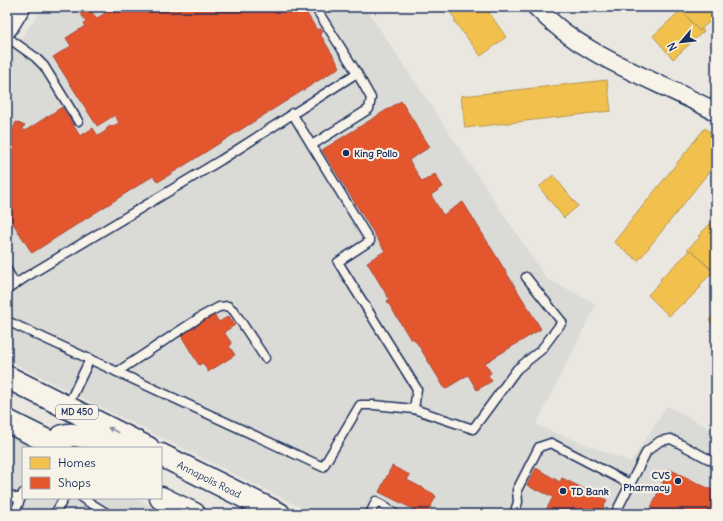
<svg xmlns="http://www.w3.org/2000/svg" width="723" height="521" font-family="Delius,sans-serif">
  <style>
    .built { fill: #dadad6 }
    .homes { fill: #f2c14e; stroke: #b29553 }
    .shops { fill: #e4572e; stroke: #a84b3c }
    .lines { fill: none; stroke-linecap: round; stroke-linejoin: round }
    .service-casing { stroke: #1b2f5e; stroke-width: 11 }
    .minor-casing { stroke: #1b2f5e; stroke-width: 20 }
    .tertiary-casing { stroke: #1b2f5e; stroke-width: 24 }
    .primary-casing { stroke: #1b2f5e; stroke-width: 25 }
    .service { stroke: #f7f3e8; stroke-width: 8 }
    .minor { stroke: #f7f3e8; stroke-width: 17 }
    .tertiary { stroke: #f7f3e8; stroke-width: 21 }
    .primary { stroke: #f7f3e8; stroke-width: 22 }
    .oneway { fill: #8991a3 }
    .poi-dot { fill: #1b2f5e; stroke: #f7f3e8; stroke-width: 1.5 }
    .labels { text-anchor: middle; stroke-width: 4; stroke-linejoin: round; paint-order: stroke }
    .shield { fill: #f7f3e8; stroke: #5d6a87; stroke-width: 1 }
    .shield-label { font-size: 9px; font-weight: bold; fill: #1b2f5e }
    .poi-label { font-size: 10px; font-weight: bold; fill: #1b2f5e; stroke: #f7f3e8; text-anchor: start }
    .street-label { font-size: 10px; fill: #1b2f5e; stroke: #f7f3e8 }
  </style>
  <rect width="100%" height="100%" fill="#eae7e0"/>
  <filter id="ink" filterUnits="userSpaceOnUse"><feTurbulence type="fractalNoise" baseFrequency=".025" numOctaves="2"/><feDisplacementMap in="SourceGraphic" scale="8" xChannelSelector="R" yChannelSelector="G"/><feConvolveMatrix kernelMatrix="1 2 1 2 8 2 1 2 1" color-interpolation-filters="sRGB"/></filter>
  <g filter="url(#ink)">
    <!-- built -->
    <g class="built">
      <polygon points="44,7 365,7 546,278 596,304 536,425 631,462 667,406 716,432 716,514 314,514 7,360 7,61 24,34"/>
      <polygon points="7,433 36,448 23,448 23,498 134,498 165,514 7,514"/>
    </g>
    <!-- homes -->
    <g class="homes">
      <polygon points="446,7 485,7 506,37 481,56 454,21 456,20"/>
      <polygon points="586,7 599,7 590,13"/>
      <polygon points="679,7 716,7 716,16 699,31"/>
      <polygon points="681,10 699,31 702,29 704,31 673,59 653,36"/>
      <polygon points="607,80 611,111 465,128 461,96"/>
      <polygon points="705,128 716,137 716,163 638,261 614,242"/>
      <polygon points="553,175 578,206 564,218 539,187"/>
      <polygon points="715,219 716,220 716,264 711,269 691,250 689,252 687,250 700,237 698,236"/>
      <polygon points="691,250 713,272 699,286 701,287 684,304 683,303 669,316 648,295 661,281 660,279"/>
      <polygon points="716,314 716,328 709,320"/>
    </g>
    <!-- shops -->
    <g class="shops">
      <polygon points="85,7 87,7 97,18 115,7 303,7 317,30 320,28 323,32 320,34 340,67 158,182 153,176 32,253 7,214 7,142 10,140 8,137 12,135 11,134 16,122 25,126 22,127 25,131 62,107 80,136 93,128 98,136 107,130 106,129 110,126 111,127 119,123 115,115 97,126 53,57 71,46 66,38 85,26 83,24 86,22 79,11"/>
      <polygon points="401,101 430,147 409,160 422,182 435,174 443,187 431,195 443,215 463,202 541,329 485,363 491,373 488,375 492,381 477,390 468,375 445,389 419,346 413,338 411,340 387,301 389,299 367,262 385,251 322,150"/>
      <polygon points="213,313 219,322 229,316 235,325 224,332 232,344 229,346 235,355 208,372 203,363 199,365 180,334"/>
      <polygon points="392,466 410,475 407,480 434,494 434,496 436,496 427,514 423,514 379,492"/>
      <polygon points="536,468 560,482 562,478 607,500 601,513 602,514 554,514 546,510 553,497 538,490 537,491 527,485"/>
      <polygon points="669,469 716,492 716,514 648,514"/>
    </g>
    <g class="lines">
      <defs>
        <g id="service">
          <polyline points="7,37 35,57 44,66 78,121"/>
          <polyline points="292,113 370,241 338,262 417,389 414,409"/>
          <polyline points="312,145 369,109 371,98 357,73"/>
          <polyline points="7,270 15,284"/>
          <polyline points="7,290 26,277 221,160 357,73 315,7"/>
          <polyline points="7,321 323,467 360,405 374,405 414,409 473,429 517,369 541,350 562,322 526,277"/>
          <polyline points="117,372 202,316 219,307 228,306 234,311 265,358"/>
          <polyline points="67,407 90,359"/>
          <polyline points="7,494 19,499"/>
          <polyline points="82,498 108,514"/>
          <polyline points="14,514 23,493"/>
          <polyline points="55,514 64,498"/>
          <polyline points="370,514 376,501 393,512 392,514"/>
          <polyline points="514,514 518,502 517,490 539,447 551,443 630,484"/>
          <polyline points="615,514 647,451 660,441 671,439 716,463"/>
        </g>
        <path id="minor" d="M536 7C585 59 655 79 716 112"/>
        <polyline id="tertiary" points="7,27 19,7"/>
        <g id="primary">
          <polyline points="7,377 148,448"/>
          <polyline points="7,421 61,448"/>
          <path d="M53 444C56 442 60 437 63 436 78 431 97 442 110 448"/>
          <path id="s1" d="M161 455 279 514"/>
          <polyline points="161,498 194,514"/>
        </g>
      </defs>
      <!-- service casing -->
      <use href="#service" class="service-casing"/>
      <!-- minor casing -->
      <use href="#minor" class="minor-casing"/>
      <!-- tertiary casing -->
      <use href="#tertiary" class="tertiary-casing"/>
      <!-- primary casing -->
      <use href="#primary" class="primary-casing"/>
      <!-- service -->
      <use href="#service" class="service"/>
      <!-- minor -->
      <use href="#minor" class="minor"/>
      <!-- tertiary -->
      <use href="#tertiary" class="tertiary"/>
      <!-- primary -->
      <use href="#primary" class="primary"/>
    </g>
    <!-- one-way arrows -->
    <defs><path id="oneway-solid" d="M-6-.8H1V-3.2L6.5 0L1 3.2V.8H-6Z"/></defs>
    <use class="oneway" href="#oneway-solid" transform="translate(113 430) rotate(-153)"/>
  </g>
  <!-- markers -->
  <g class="poi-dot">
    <circle cx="346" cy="153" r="4"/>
    <circle cx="678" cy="481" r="4"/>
    <circle cx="563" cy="491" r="4"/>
  </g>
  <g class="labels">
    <!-- shield labels -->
    <rect class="shield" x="56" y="405" width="42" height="14" rx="3"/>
    <g class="shield-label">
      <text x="77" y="415">MD 450</text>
    </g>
    <!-- poi labels -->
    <g class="poi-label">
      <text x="354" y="157">King Pollo</text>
      <text x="670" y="479" text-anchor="end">CVS<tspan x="670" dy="12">Pharmacy</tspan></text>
      <text x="571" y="495">TD Bank</text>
    </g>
    <!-- street labels -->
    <g class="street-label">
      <text dy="4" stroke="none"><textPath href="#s1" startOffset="54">Annapolis Road</textPath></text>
    </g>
  </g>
  <!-- margin -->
  <rect width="723" height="521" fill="none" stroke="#f7f3e8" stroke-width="24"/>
  <rect x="12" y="12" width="699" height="497" fill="none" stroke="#1b2f5e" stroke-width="1.5" filter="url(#ink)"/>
  <!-- legend -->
  <rect x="22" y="447" width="140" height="52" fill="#f7f3e8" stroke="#9fa5b1"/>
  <rect x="30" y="457" width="20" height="12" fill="#f2c14e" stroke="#9fa5b1"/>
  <text x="58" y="467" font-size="12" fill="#1b2f5e">Homes</text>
  <rect x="30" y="477" width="20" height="12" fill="#e4572e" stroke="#9fa5b1"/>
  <text x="58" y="487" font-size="12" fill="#1b2f5e">Shops</text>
  <!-- north arrow -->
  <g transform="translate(681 42) rotate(242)" stroke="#f7f3e8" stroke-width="3" paint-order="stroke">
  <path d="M0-3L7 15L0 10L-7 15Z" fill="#1b2f5e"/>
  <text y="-6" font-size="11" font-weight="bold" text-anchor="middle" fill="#1b2f5e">N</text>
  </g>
</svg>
